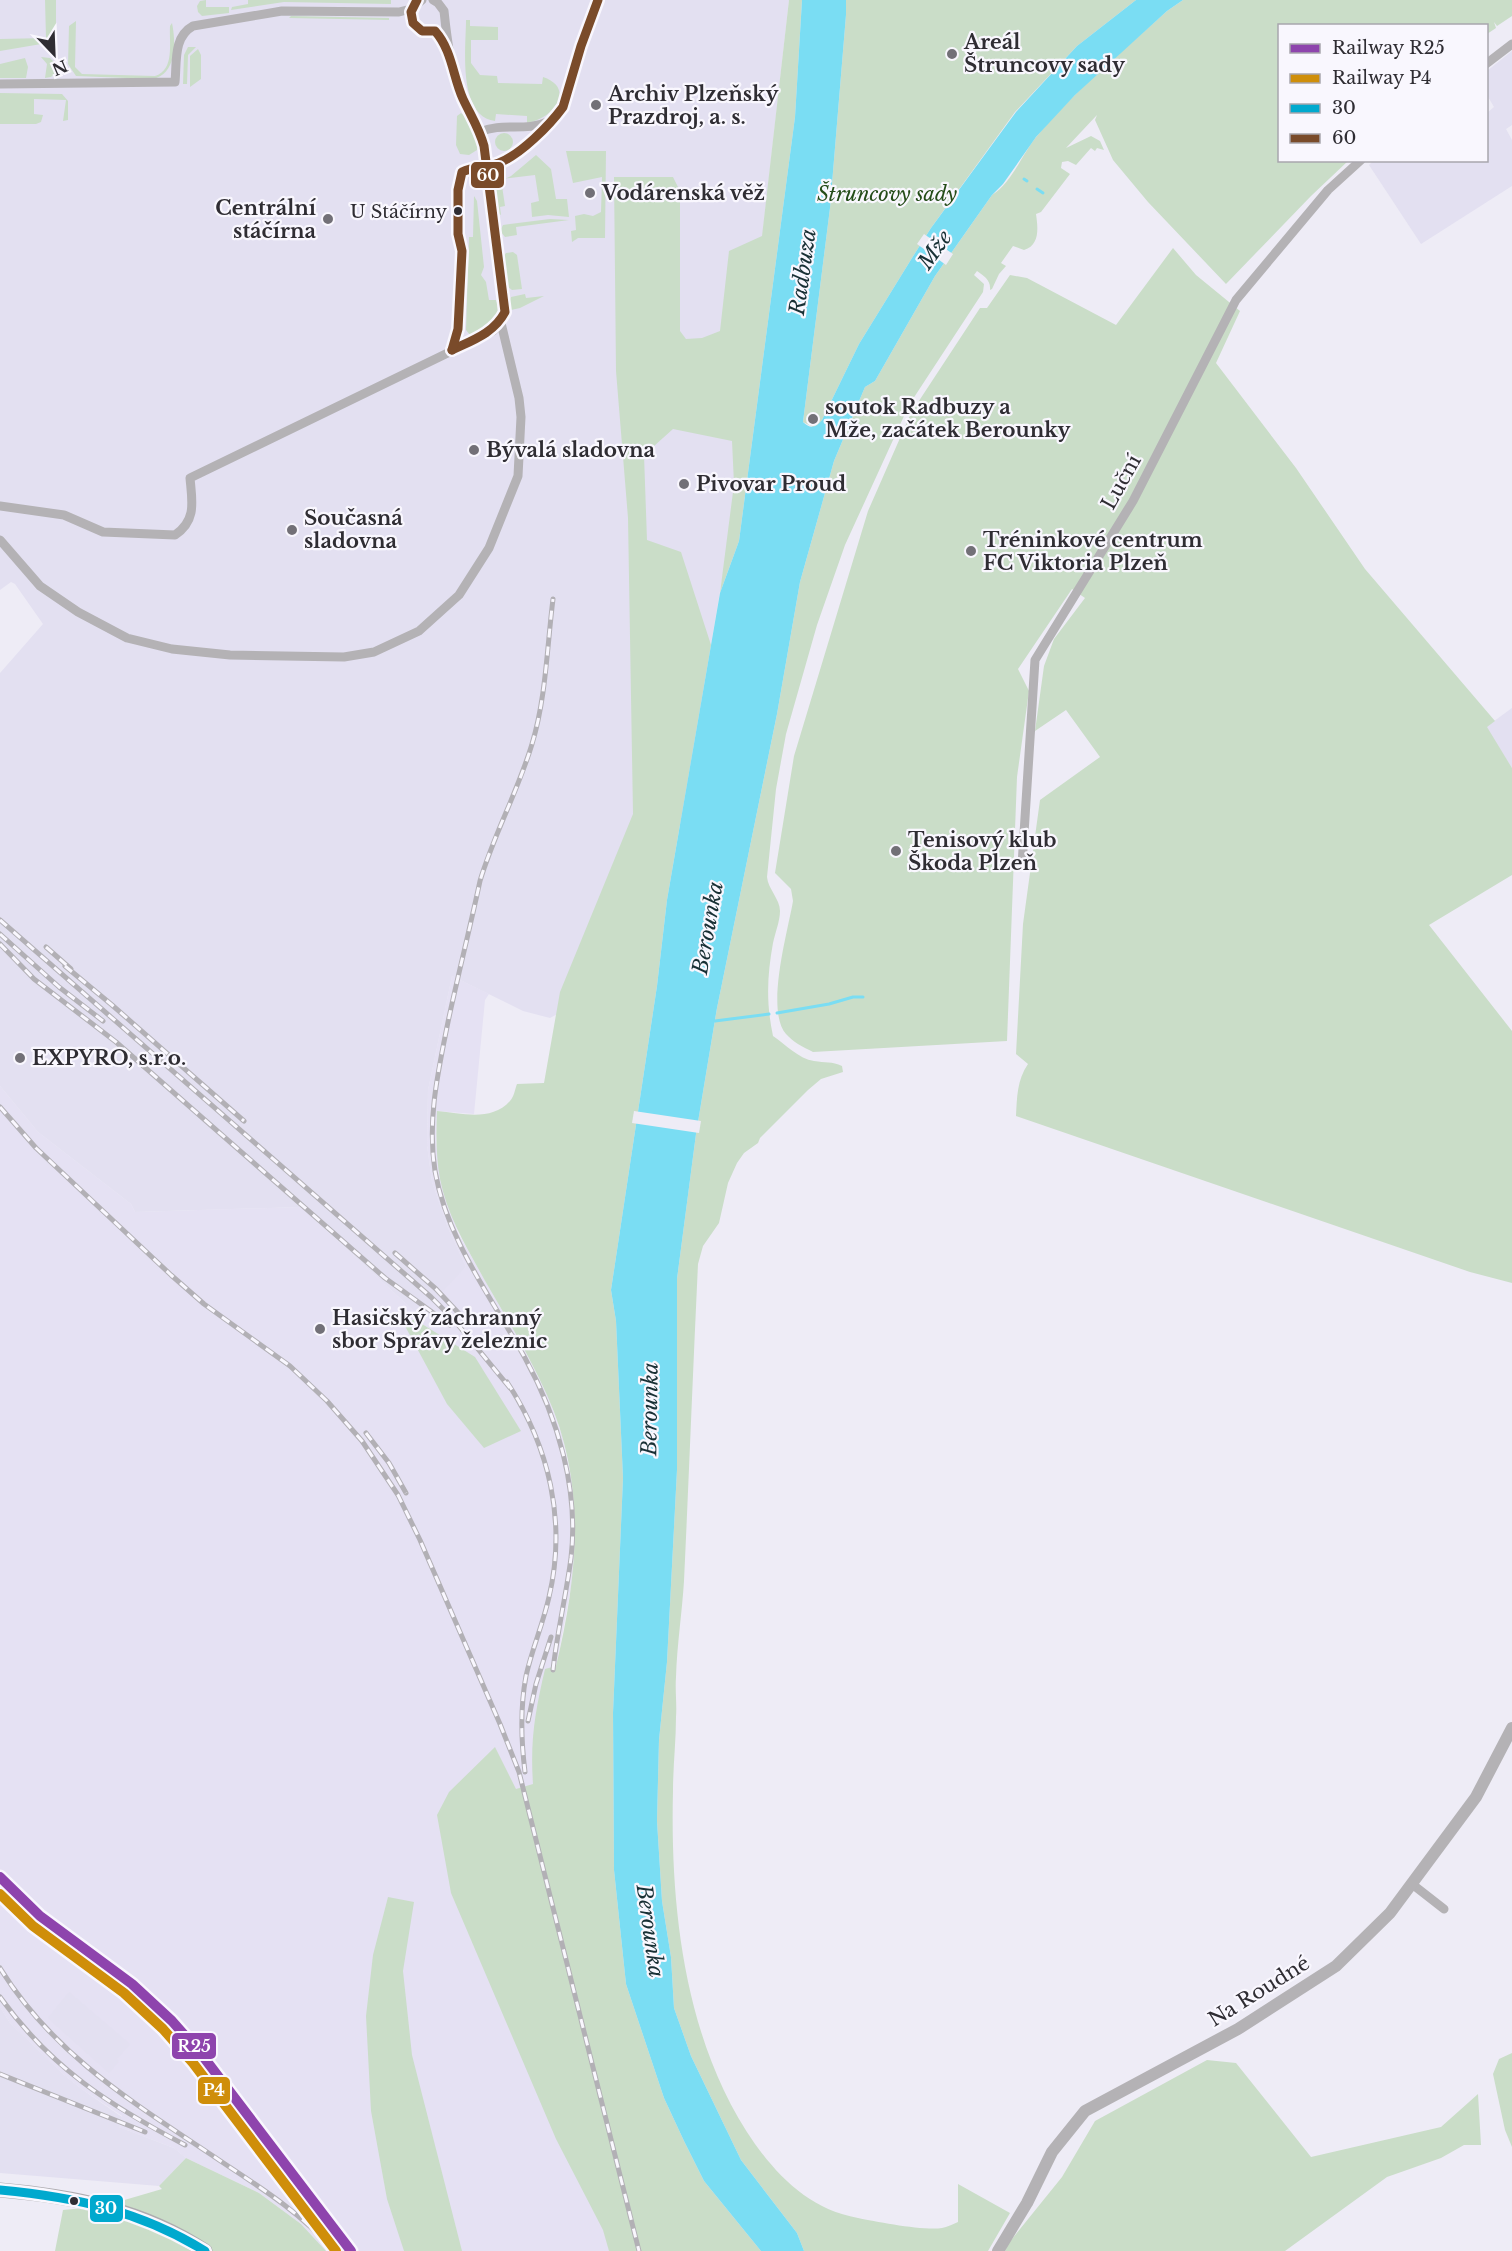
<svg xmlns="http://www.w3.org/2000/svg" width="1512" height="2251" font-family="'Libre Baskerville',serif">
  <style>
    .built { fill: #e5e1f3 }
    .industrial { fill: #e3e0f1 }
    .green { fill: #caddc8 }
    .water { fill: #7addf3 }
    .pier { fill: #eeecf6 }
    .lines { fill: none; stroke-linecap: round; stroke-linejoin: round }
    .stream { stroke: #7addf3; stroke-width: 3 }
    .minor { stroke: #b4b2b5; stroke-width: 9 }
    .tertiary { stroke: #b4b2b5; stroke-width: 12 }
    .primary { stroke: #adabaf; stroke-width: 15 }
    .rail-casing { stroke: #b2b0b5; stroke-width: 5 }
    .rail { stroke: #f9f7fe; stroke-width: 3; stroke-dasharray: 9; stroke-linecap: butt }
    .bus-1-casing { stroke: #f9f7fe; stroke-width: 14 }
    .bus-2-casing { stroke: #f9f7fe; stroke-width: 14 }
    .bus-1 { stroke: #00a9ce; stroke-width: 9 }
    .bus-2 { stroke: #7a4b2a; stroke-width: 9 }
    .rail-1-casing { stroke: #f9f7fe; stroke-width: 15 }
    .rail-2-casing { stroke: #f9f7fe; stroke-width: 15 }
    .rail-1 { stroke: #8e44ad; stroke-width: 10 }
    .rail-2 { stroke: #cf8e0a; stroke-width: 10 }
    .poi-dot { fill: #727077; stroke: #f9f7fe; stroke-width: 2 }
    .bus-dot { fill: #2f2d33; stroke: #f9f7fe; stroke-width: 2 }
    .labels { text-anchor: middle; stroke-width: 4.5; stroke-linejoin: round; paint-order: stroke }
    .bus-label { font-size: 18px; fill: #2f2d33; stroke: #f9f7fe; text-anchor: end }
    .poi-label { font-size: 20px; font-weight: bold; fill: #2f2d33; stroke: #f9f7fe; text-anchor: start }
    .park-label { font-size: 20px; font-style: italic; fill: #244c18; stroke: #f9f7fe }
    .street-label { font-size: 20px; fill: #2f2d33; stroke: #f9f7fe }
    .water-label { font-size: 21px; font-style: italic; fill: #183035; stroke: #f9f7fe }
    .line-badge { stroke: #f9f7fe; stroke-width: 2 }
    .badge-label { font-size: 16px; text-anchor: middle; font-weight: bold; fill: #fff }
  </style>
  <rect width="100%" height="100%" fill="#eeecf6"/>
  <!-- built -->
  <polygon class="built" points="452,976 489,994 485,1000 474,1114 437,1111 436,1142 441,1181 458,1233 523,1347 548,1396 562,1436 572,1481 576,1537 572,1582 556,1667 657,2251 326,2251 301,2224 259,2193 186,2158 174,2148 119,2127 122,2116 83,2090 64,2075 10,2023 0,2007 0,1086 38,1132 131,1204 135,1212 301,1207 416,1313 466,1267 448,1228 432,1182 427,1145 428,1090"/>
  <!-- industrial -->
  <g class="industrial">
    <polygon points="0,0 789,0 727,550 681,822 574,1005 550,1018 523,1011 452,976 428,1090 427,1145 432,1182 448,1228 466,1267 445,1289 416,1313 301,1207 135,1212 131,1204 38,1132 0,1086 0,673 43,624 15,584 11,582 0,590"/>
    <polygon points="1512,51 1512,125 1506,129 1512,140 1512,186 1421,244 1369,165 1374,160 1486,160 1487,113 1494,107 1487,95 1487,71"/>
    <polygon points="1512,708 1512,768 1486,727"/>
    <polygon points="69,1992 130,2044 117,2059 119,2061 109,2073 48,2018"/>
    <polygon points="0,2007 10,2023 64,2075 83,2090 122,2117 119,2127 174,2148 186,2158 159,2186 0,2173"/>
  </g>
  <!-- green -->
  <g class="green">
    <polygon points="45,0 56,0 56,37 53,42 0,51 0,39 46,38"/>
    <polygon points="206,0 206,7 229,7 229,13 202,16 198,12 197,6 200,1"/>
    <polygon points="248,0 391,0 391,4 284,2 231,10 232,7 248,4"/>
    <path d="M789 0H802L795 117 739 541 720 593 734 484 732 441 673 429 644 455 647 540 681 552 711 645 667 900 657 986 611 1290 616 1321 623 1478 613 1713 614 1870 626 1984 664 2098 684 2141 704 2181 761 2251H609L603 2230 556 2139 451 1893 437 1815 449 1792 495 1747 516 1789 533 1784C530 1740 535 1712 545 1669L556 1666C578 1575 587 1483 547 1395 529 1355 506 1317 484 1279 467 1248 447 1215 440 1179 436 1157 436 1134 437 1111 462 1113 491 1122 510 1101 514 1097 515 1089 517 1084L544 1083 560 992 633 814 628 518 616 371 614 177H673L680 191V331L686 339 702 338 720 331 729 251 762 236Z"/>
    <polygon points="846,0 1136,0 1077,46 1015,112 931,228 912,258 859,344 822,420 818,426 813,427 803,422 830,208 846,15"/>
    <path d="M1183 0H1512V16L1497 26 1494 22 1496 28 1487 34 1486 26H1280V160L1348 161 1311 196 1226 284 1148 202 1113 160 1095 120 1097 115 1066 148 1091 136 1100 141 1104 150 1097 148 1095 151 1091 148 1076 165 1068 161 1062 162 1061 168 1070 174 1041 212 1036 214C1038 228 1040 245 1024 250L1013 246 1001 263 1006 266 999 274 992 289 990 290C991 280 984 276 977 271L974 275 984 284 983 292 909 405 845 545 817 625 786 734 776 789 767 877C768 889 780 899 780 911 780 921 775 933 773 943 767 976 766 1003 773 1036 785 1044 799 1059 814 1061 825 1063 832 1061 842 1066L843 1072 821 1079 808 1090 760 1138 758 1143 744 1153 737 1163 728 1183 719 1223 703 1246 698 1264C693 1369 689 1475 684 1581 682 1613 677 1645 676 1677 675 1691 677 1704 676 1717 676 1742 673 1766 673 1791 670 1910 685 2044 755 2144 781 2180 812 2210 858 2218 877 2222 925 2231 942 2228 947 2227 953 2224 958 2222V2184L1010 2213 988 2251H804L797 2233 741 2160 691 2056 674 2008 671 1957 662 1901 657 1821 659 1740 667 1662 677 1470V1279L696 1134 717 1008 777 714 800 582 834 461 865 387 875 381 935 276 992 195C1012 183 1022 154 1037 136 1075 90 1123 51 1167 11Z"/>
    <polygon points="291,16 389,18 389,20 289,18"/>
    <path d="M466 20H470V26L498 27V40H471V63L480 75 497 76 498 83 542 84 543 77C576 88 554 119 527 123V116L496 114 495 121C457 116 466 47 466 20Z"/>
    <path d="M76 21 75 67 82 74 155 76C175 70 169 43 170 26L172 23C176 42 177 75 152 79L76 76 68 64 69 26Z"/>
    <polygon points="188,47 196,47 188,55 187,84 183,84 184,55"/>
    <polygon points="198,49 201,55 201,79 190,87 190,56"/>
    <polygon points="41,57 50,58 55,63 55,73 51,77 45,78 47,64"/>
    <polygon points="25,58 28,67 26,78 0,78 0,64"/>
    <polygon points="0,93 62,94 68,101 68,120 63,121 66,100 34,99 34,114 43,115 41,122 36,124 0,124"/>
    <path d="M461 113C471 120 480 138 477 150L469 155 460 154 456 145 457 116Z"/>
    <circle cx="504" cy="142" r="9"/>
    <polygon points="566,151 606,151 605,238 578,238 572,242 571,231 576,230 575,216 584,214 593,216 601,212 602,177 573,183"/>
    <polygon points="536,155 551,169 556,199 567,199 569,217 548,215 532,217 531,203 539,201 535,175 501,179 505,206 500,207 501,215 498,213 494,184 511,176"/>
    <path d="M474 196 477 201 484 267 481 275 486 282 489 300H496C504 319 485 330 470 335L466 330 469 237H473Z"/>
    <polygon points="550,219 569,220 516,227 517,235 505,237 500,231 503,225"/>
    <path d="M1173 248 1196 275 1240 311 1216 363 1296 468 1365 569 1495 721 1487 727 1512 768V875L1429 925 1512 1031V1283L1470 1272 1016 1116C1017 1097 1017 1080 1028 1064L1016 1054 1023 924 1040 800 1100 757 1066 710 1035 731 1044 666 1054 639 1085 598 1072 589 1018 669 1029 691 1017 777 1007 1041 813 1052C803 1047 793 1042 786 1034 765 1010 788 931 793 901L791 889 775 873 794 756 868 511 911 413 980 308H987L1010 275 1027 278 1116 325Z"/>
    <polygon points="513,252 517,255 522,289 512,290 508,287 503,257 506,253"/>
    <polygon points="525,294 526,298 544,296 520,308 511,310 509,302 511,297"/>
    <polygon points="414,1319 475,1357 521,1431 484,1448 447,1404 405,1326"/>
    <polygon points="388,1897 414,1902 403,1971 412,2055 462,2251 404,2251 387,2199 371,2111 366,2016 373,1955"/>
    <polygon points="1512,2053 1512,2147 1505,2130 1493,2074 1499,2059"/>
    <polygon points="1207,2060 1236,2063 1311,2157 1441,2127 1478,2094 1481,2145 1464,2145 1441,2158 1387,2177 1285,2251 1005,2251 1008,2244 1062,2177 1095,2121"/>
    <polygon points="186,2158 259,2193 301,2224 326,2251 55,2251 63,2210 104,2206 162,2189 159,2186"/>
  </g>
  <!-- water -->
  <path class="water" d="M802 0H846V15L830 208 803 422C810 429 816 428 822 420L859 344 912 258 931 228 1016 112 1077 46 1136 0H1183L1167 11 1075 95 1036 137 1003 184 992 195 935 276 875 381 865 387 834 461 800 582 777 714 717 1008 696 1134 677 1279V1470L667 1662 659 1740 657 1821 662 1901 671 1957 674 2008 691 2056 741 2160 797 2233 804 2251H761L704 2181 684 2141 664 2098 626 1984 614 1870 613 1713 623 1478 616 1321 611 1290 657 986 667 900 720 593 739 541 795 117Z"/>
  <!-- pier -->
  <g class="pier">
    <polygon points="924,234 953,254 946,265 917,244"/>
    <polygon points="634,1111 701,1121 699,1133 632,1123"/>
  </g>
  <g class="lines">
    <!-- stream -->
    <g class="stream">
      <polyline points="1024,179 1027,181"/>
      <polyline points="1037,189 1043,193"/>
      <polyline points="777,1013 829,1004 853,997 863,997"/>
      <polyline points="715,1021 769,1014"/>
    </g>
    <!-- minor -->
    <g class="minor">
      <path d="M415 5C408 18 413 29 426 32"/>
      <polyline points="435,31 443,40 447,49"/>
      <polyline points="1486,64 1512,44"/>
      <path d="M0 84 175 82C177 62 173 37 193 26L282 11 399 12 411 9 422 0"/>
      <path d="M480 132C502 122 526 132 547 122"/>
      <polyline points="487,166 499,163 513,156 542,131 563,107 581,46 598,0"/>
      <path d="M0 506 64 515 103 532 175 535C197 520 192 501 190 478L493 331 501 323 505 312 484 146C479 128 470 115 463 98 451 72 447 40 444 11L438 3 433 0"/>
      <polyline points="0,540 40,586 78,612 127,638 172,649 230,655 344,657 374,652 419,631 459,595 489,548 518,476 521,417 519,398 501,323"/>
      <polyline points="1022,865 1035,660 1133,501 1236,300 1328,190 1361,160"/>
      <polyline points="1412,1884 1444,1909"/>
    </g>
    <!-- tertiary -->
    <polyline class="tertiary" points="998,2251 1027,2203 1052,2152 1085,2111 1238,2029 1336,1966 1390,1913 1476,1797 1512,1728"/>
    <!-- primary -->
    <path class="primary" d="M0 2190C72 2196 144 2210 205 2251"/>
    <defs>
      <g id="rail">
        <polyline points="0,920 431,1297 454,1320 510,1388"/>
        <polyline points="0,934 59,987 103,1021"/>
        <polyline points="0,944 34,979 116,1042 385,1278 450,1325"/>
        <polyline points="46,947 71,969"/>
        <polyline points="65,966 112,1005 244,1121"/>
        <polyline points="0,1107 36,1148 171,1275 204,1304 290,1366 327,1401 362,1441 398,1495 420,1540 500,1724 519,1772 639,2251"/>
        <polyline points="395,1253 436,1289 465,1320"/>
        <path d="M507 1382C549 1446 567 1521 549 1597 543 1624 532 1649 526 1676 520 1708 521 1740 525 1772"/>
        <polyline points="366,1433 389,1463 406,1493"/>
        <path d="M553 1670C557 1633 566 1596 571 1558 579 1490 558 1418 525 1358 492 1298 447 1240 435 1171 427 1120 438 1072 448 1022 458 975 470 928 480 881 494 834 518 791 532 744 546 698 547 647 553 599"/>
        <polyline points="528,1721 536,1684 551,1637"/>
        <path d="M0 1968C57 2060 141 2107 228 2166 266 2191 304 2216 334 2251"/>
        <path d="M0 1997C51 2068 109 2105 185 2145"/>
        <polyline points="0,2074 145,2132"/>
      </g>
    </defs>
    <!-- rail casing -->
    <use href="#rail" class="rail-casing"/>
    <!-- rail -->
    <use href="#rail" class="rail"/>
    <defs>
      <path id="bus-1" d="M0 2190C75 2197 140 2211 205 2251"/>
      <g id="bus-2">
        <path d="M417 0 411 12 413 23 422 31H435C452 50 453 77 463 99 471 116 479 128 484 146L505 312C494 333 473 340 452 350"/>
        <path d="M452 350 458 329 462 251 458 234V190L462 172C474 166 487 168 499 163 521 154 549 126 563 107L581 46 598 0"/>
      </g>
    </defs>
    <!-- bus-1 casing -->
    <use href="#bus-1" class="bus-1-casing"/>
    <!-- bus-2 casing -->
    <use href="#bus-2" class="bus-2-casing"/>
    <!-- bus-1 -->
    <use href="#bus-1" class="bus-1"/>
    <!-- bus-2 -->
    <use href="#bus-2" class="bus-2"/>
    <defs>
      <polyline id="rail-1" points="0,1877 40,1916 132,1984 172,2021 202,2055 351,2251"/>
      <polyline id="rail-2" points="0,1894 33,1926 124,1993 163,2029 193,2063 336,2251"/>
    </defs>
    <!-- rail-1 casing -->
    <use href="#rail-1" class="rail-1-casing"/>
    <!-- rail-2 casing -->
    <use href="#rail-2" class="rail-2-casing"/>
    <!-- rail-1 -->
    <use href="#rail-1" class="rail-1"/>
    <!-- rail-2 -->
    <use href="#rail-2" class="rail-2"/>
  </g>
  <!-- markers -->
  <g class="poi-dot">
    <circle cx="952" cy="54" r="6"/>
    <circle cx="596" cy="105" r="6"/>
    <circle cx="590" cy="193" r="6"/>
    <circle cx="328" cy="219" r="6"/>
    <circle cx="813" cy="419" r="6"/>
    <circle cx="474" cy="450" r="6"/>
    <circle cx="684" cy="484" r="6"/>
    <circle cx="292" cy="530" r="6"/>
    <circle cx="971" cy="551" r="6"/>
    <circle cx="896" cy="851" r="6"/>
    <circle cx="20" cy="1058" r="6"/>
    <circle cx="320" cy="1329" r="6"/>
  </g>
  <g class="bus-dot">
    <circle cx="458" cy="211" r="5"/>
    <circle cx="74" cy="2201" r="5"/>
  </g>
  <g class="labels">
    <!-- bus labels -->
    <g class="bus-label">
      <text x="447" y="218">U Stáčírny</text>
    </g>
    <!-- poi labels -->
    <g class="poi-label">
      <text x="964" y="49">Areál<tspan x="964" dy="23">Štruncovy sady</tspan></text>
      <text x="608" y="101">Archiv Plzeňský<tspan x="608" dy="23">Prazdroj, a. s.</tspan></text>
      <text x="602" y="200">Vodárenská věž</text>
      <text x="316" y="215" text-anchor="end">Centrální<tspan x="316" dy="23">stáčírna</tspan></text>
      <text x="825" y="414">soutok Radbuzy a<tspan x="825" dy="23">Mže, začátek Berounky</tspan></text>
      <text x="486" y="457">Bývalá sladovna</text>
      <text x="696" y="491">Pivovar Proud</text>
      <text x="304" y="525">Současná<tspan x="304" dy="23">sladovna</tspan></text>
      <text x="983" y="547">Tréninkové centrum<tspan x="983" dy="23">FC Viktoria Plzeň</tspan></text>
      <text x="908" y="847">Tenisový klub<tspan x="908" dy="23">Škoda Plzeň</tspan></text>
      <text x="32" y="1065">EXPYRO, s.r.o.</text>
      <text x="332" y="1325">Hasičský záchranný<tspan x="332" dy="23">sbor Správy železnic</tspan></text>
    </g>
    <!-- park labels -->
    <g class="park-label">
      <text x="887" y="201">Štruncovy sady</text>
    </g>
    <!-- street labels -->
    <g class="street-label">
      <text transform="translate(1121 482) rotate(-61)" y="7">Luční</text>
      <text transform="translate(1259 1991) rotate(-32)" y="7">Na Roudné</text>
    </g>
    <!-- water labels -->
    <g class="water-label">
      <text transform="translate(935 250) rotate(-55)" y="7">Mže</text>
      <text transform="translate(803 272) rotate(-82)" y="7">Radbuza</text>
      <text transform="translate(708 928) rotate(-80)" y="7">Berounka</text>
      <text transform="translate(650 1409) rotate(-89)" y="7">Berounka</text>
      <text transform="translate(650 1931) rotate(82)" y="7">Berounka</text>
    </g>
  </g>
  <g class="line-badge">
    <rect x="470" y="161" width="35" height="28" rx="6" fill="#7a4b2a"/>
    <rect x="171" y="2032" width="46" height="28" rx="6" fill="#8e44ad"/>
    <rect x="197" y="2076" width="34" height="29" rx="6" fill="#cf8e0a"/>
    <rect x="89" y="2194" width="35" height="29" rx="6" fill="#00a9ce"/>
  </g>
  <g class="badge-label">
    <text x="488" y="181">60</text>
    <text x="194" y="2052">R25</text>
    <text x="214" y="2096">P4</text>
    <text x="106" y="2214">30</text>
  </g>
  <!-- legend -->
  <rect x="1278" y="24" width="210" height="138" fill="#f9f7fe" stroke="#a8a6ad" stroke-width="1.5"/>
  <rect x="1290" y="44" width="30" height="9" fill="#8e44ad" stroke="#a8a6ad" stroke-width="1.5"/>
  <text x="1332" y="54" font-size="18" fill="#2f2d33">Railway R25</text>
  <rect x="1290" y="74" width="30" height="9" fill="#cf8e0a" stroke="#a8a6ad" stroke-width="1.5"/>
  <text x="1332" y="84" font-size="18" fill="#2f2d33">Railway P4</text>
  <rect x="1290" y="104" width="30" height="9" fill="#00a9ce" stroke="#a8a6ad" stroke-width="1.5"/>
  <text x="1332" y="114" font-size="18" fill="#2f2d33">30</text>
  <rect x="1290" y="134" width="30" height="9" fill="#7a4b2a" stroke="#a8a6ad" stroke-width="1.5"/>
  <text x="1332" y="144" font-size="18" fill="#2f2d33">60</text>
  <!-- north arrow -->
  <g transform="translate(54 54) rotate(157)" stroke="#f9f7fe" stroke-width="4.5" paint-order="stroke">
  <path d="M0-4.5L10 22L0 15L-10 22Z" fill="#2f2d33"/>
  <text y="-9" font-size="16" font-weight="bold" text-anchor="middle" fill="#2f2d33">N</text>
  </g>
</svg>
